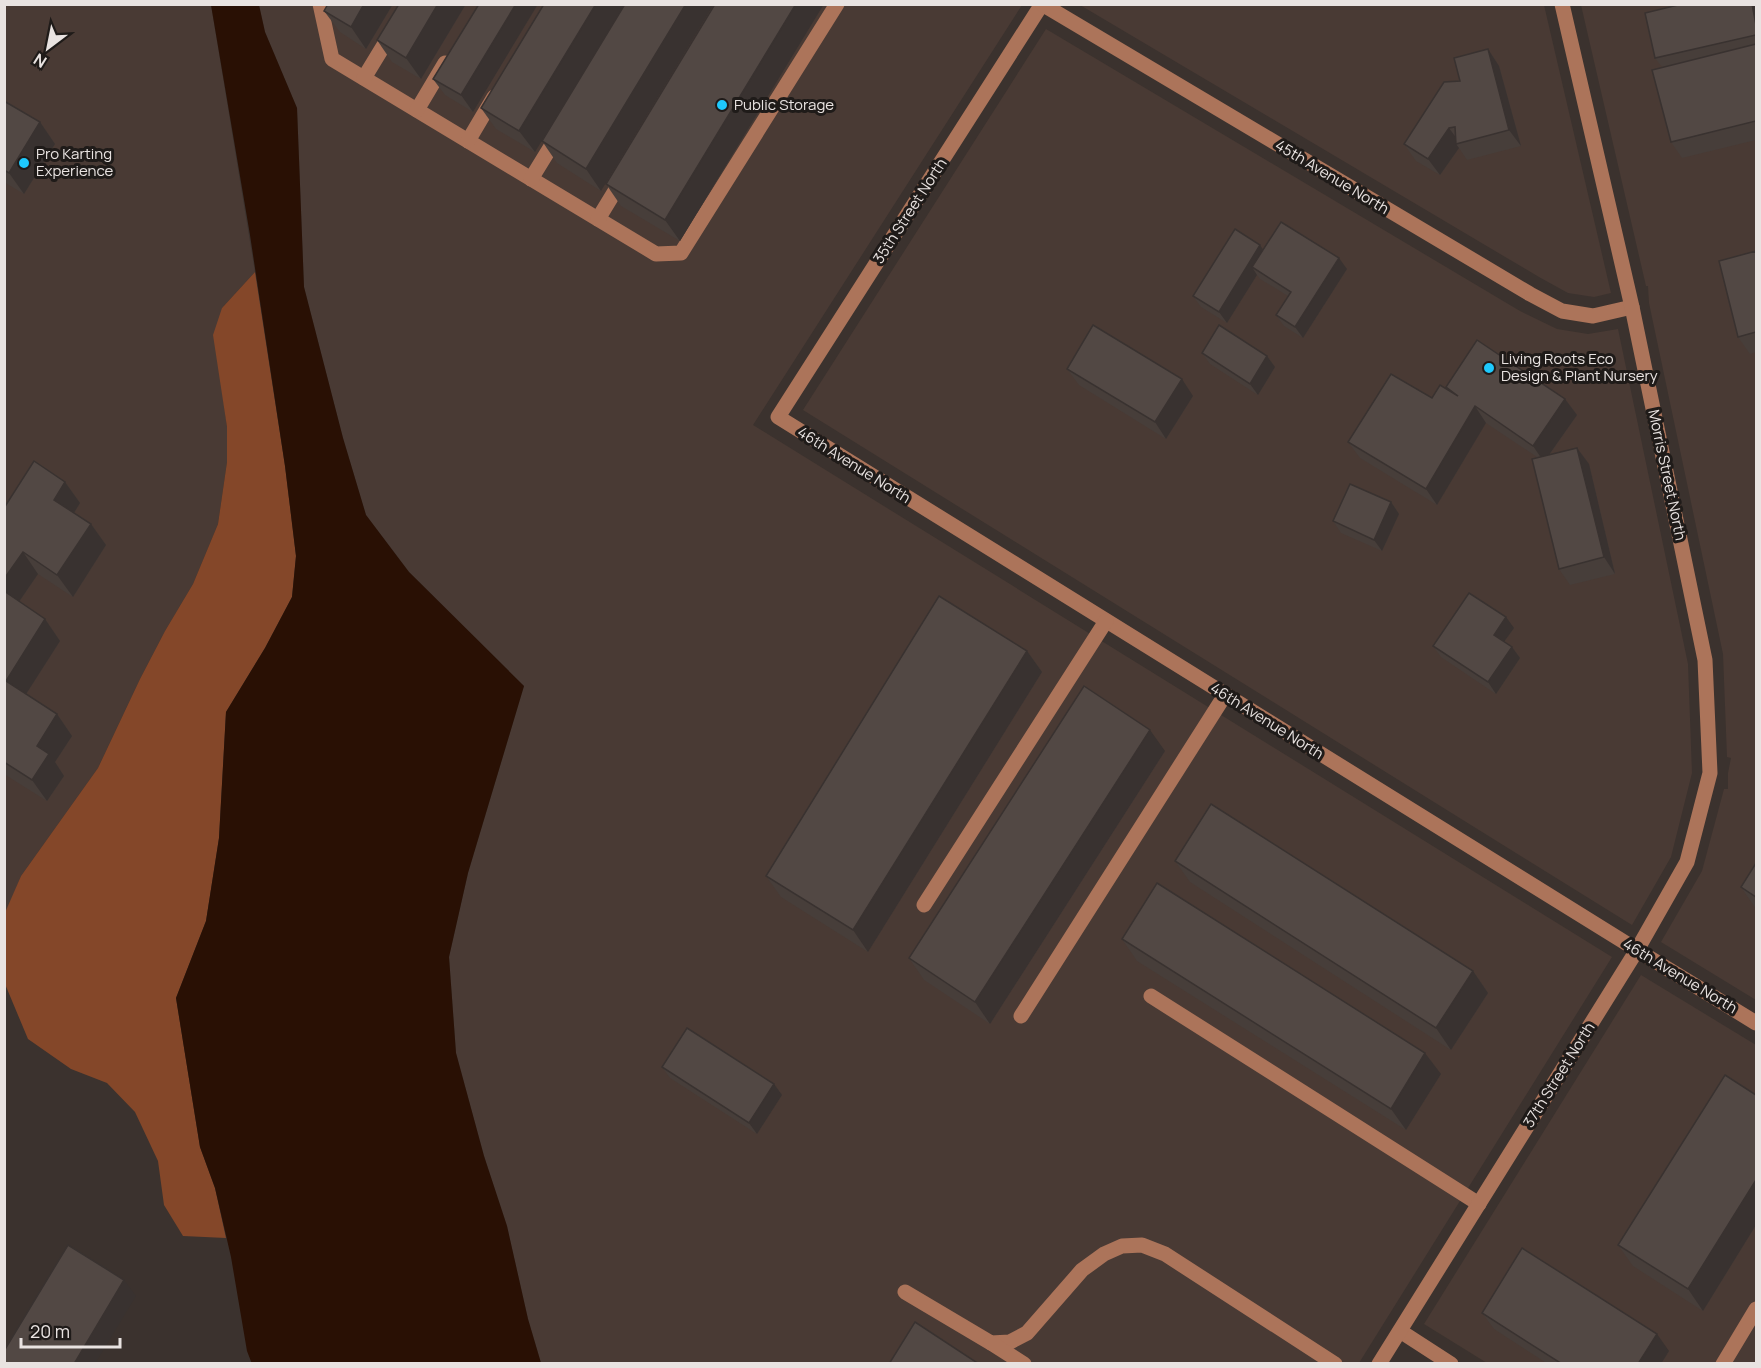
<svg xmlns="http://www.w3.org/2000/svg" width="1761" height="1368" font-family="Manrope,sans-serif">
  <style>
    .built { fill: #493a34 }
    .green { fill: #844729 }
    .water { fill: #291004 }
    .lines { fill: none; stroke-linecap: round; stroke-linejoin: round }
    .minor { stroke: #ac745a; stroke-width: 15 }
    .wall { fill: #473e3a }
    .shaded-wall { fill: #393230 }
    .building { fill: #524844; stroke: #393230; stroke-width: 1.5 }
    .poi-dot { fill: #1ec9fd; stroke: #1f1b19; stroke-width: 2 }
    .labels { text-anchor: middle; stroke-width: 6; stroke-linejoin: round; paint-order: stroke }
    .poi-label { font-size: 15px; fill: #e9e3e1; stroke: #1f1b19; text-anchor: start }
    .street-label { font-size: 15px; fill: #e9e3e1; stroke: #1f1b19 }
  </style>
  <rect width="100%" height="100%" fill="#3b322e"/>
  <!-- built -->
  <g class="built">
    <polygon points="5,5 211,5 255,272 222,308 222,388 227,427 227,462 218,524 193,584 165,631 140,679 98,768 21,876 5,915"/>
    <polygon points="259,5 1022,5 753,425 1612,957 1359,1363 541,1363 528,1319 507,1226 484,1156 456,1053 449,957 468,873 524,686 409,572 366,515 343,438 304,287 297,108 265,32"/>
    <polygon points="1080,5 1544,5 1611,293 1594,297 1568,293 1539,277"/>
    <polygon points="1581,5 1756,5 1756,1000 1661,942 1702,871 1724,789 1728,789 1728,773 1731,758 1727,757 1723,654 1649,303 1648,286 1646,286"/>
    <polygon points="1046,29 1520,311 1557,329 1588,334 1618,329 1688,664 1692,773 1671,857 1632,925 803,410"/>
    <polygon points="1641,975 1756,1045 1756,1363 1487,1363 1424,1324"/>
  </g>
  <!-- green -->
  <polygon class="green" points="255,272 285,466 296,556 292,597 265,648 226,712 219,838 206,921 176,998 200,1147 215,1188 226,1238 183,1236 164,1205 158,1161 135,1112 107,1083 71,1069 28,1039 5,984 4,915 21,876 98,768 140,679 165,631 193,584 218,524 227,462 227,427 213,335 222,308"/>
  <!-- water -->
  <polygon class="water" points="211,5 259,5 265,32 297,108 304,287 343,438 366,515 409,572 524,686 468,873 449,957 456,1053 484,1156 507,1226 528,1319 541,1363 252,1364 247,1351 231,1257 215,1188 200,1147 176,998 206,921 219,838 226,712 265,648 292,597 296,556 285,466 250,235"/>
  <g class="lines">
    <!-- minor -->
    <g class="minor">
      <polyline points="320,4 332,59 656,254 681,253 837,4"/>
      <polyline points="1042,4 778,417 1637,950 1756,1023"/>
      <polyline points="1042,4 1530,294 1562,311 1593,316 1632,307"/>
      <polyline points="364,78 409,4"/>
      <polyline points="417,110 445,63"/>
      <polyline points="468,141 494,97"/>
      <polyline points="531,179 558,135"/>
      <polyline points="598,219 623,178"/>
      <polyline points="924,905 1106,621"/>
      <polyline points="1151,996 1479,1204"/>
      <polyline points="1021,1016 1225,695"/>
      <polyline points="905,1292 991,1343 1010,1342 1027,1333 1082,1270 1104,1254 1122,1246 1142,1245 1165,1254 1335,1364"/>
      <polyline points="1400,1331 1451,1364"/>
      <polyline points="991,1343 1024,1364"/>
      <polyline points="1379,1364 1637,950 1687,862 1710,773 1705,660 1632,307 1562,4"/>
      <polyline points="1723,1364 1756,1309"/>
    </g>
  </g>
  <!-- wall -->
  <g class="wall">
    <polygon points="328,4 393,4 366,49 340,32 324,11"/>
    <polygon points="399,4 466,4 421,79 392,62 377,40"/>
    <polygon points="479,4 538,4 473,112 445,95 433,79"/>
    <polygon points="544,4 535,152 496,129 481,108"/>
    <polygon points="625,4 601,191 557,163 542,141"/>
    <polygon points="715,4 824,4 680,241 621,206 606,184"/>
    <polygon points="1756,4 1756,140 1682,158 1671,142 1662,67 1655,58"/>
    <polygon points="1488,49 1499,66 1521,146 1467,160 1459,148 1440,175 1416,161 1404,144"/>
    <polygon points="4,101 40,122 55,144 24,194 4,182"/>
    <polygon points="1263,250 1347,269 1303,338 1284,326 1276,315 1288,296 1260,279 1257,275 1227,323 1201,307 1193,296"/>
    <polygon points="1756,251 1756,352 1750,354 1738,337"/>
    <polygon points="1202,353 1267,356 1275,367 1258,395 1210,364"/>
    <polygon points="1067,369 1193,396 1166,439 1079,385"/>
    <polygon points="1446,387 1565,399 1577,415 1550,454 1577,448 1589,464 1615,574 1570,585 1559,569 1537,457 1486,423 1437,505 1360,458 1348,442 1448,390"/>
    <polygon points="65,482 80,503 74,513 91,524 106,545 73,597 38,574 19,602 45,619 60,641 26,694 57,714 72,736 55,762 64,776 47,801 4,774 4,508"/>
    <polygon points="1391,502 1399,514 1382,551 1341,533 1333,521"/>
    <polygon points="1514,628 1504,642 1512,647 1520,658 1496,694 1441,657 1433,646"/>
    <polygon points="1027,651 1042,672 868,952 781,897 766,876"/>
    <polygon points="1165,751 990,1024 924,980 909,958"/>
    <polygon points="1175,861 1473,971 1488,993 1451,1050 1190,882"/>
    <polygon points="1756,863 1756,909 1741,887"/>
    <polygon points="1122,939 1441,1074 1406,1130 1137,961"/>
    <polygon points="662,1067 774,1084 782,1095 757,1134 670,1078"/>
    <polygon points="1756,1095 1756,1225 1703,1311 1633,1266 1618,1245"/>
    <polygon points="1482,1313 1669,1351 1661,1364 1548,1364 1494,1329"/>
  </g>
  <!-- shaded-wall -->
  <g class="shaded-wall">
    <polygon points="364,4 393,4 366,49 351,27"/>
    <polygon points="438,4 466,4 421,79 406,58"/>
    <polygon points="516,4 538,4 473,112 461,95"/>
    <polygon points="596,4 625,4 535,152 519,131"/>
    <polygon points="686,4 714,4 601,191 586,169"/>
    <polygon points="796,4 824,4 680,241 665,220"/>
    <polygon points="1752,4 1756,4 1756,25"/>
    <polygon points="1488,49 1499,66 1521,146 1509,130"/>
    <polygon points="40,122 55,144 24,194 9,173"/>
    <polygon points="1449,128 1460,143 1456,144 1459,148 1440,175 1428,159"/>
    <polygon points="1260,245 1268,257 1252,267 1257,275 1227,323 1219,312"/>
    <polygon points="1339,258 1347,269 1303,338 1295,327"/>
    <polygon points="1267,356 1275,367 1258,395 1250,384"/>
    <polygon points="1182,379 1193,396 1166,439 1155,422"/>
    <polygon points="1565,399 1577,415 1544,462 1533,446"/>
    <polygon points="1475,406 1486,423 1437,505 1426,489"/>
    <polygon points="1577,448 1589,464 1615,574 1604,557"/>
    <polygon points="65,482 80,503 69,521 54,500"/>
    <polygon points="1391,502 1399,514 1382,551 1374,540"/>
    <polygon points="91,524 106,545 73,597 57,575"/>
    <polygon points="23,552 38,574 14,609 4,596 4,579"/>
    <polygon points="1506,617 1514,628 1501,646 1494,635"/>
    <polygon points="45,619 60,641 21,702 6,681"/>
    <polygon points="1512,647 1520,658 1496,694 1488,682"/>
    <polygon points="1027,651 1042,672 868,952 853,930"/>
    <polygon points="57,714 72,736 55,762 64,776 47,801 32,780 37,746"/>
    <polygon points="1150,730 1165,751 990,1024 975,1002"/>
    <polygon points="1473,971 1488,993 1451,1050 1436,1028"/>
    <polygon points="1425,1053 1441,1074 1406,1130 1391,1109"/>
    <polygon points="774,1084 782,1095 757,1134 749,1123"/>
    <polygon points="1756,1180 1756,1225 1703,1311 1688,1289"/>
    <polygon points="124,1280 136,1296 95,1364 74,1364"/>
    <polygon points="1657,1334 1669,1351 1661,1364 1638,1364"/>
  </g>
  <!-- building -->
  <g class="building">
    <polygon points="328,4 364,4 351,27 324,11"/>
    <polygon points="399,4 438,4 406,58 377,40"/>
    <polygon points="479,4 516,4 461,95 433,79"/>
    <polygon points="544,4 596,4 519,131 481,108"/>
    <polygon points="625,4 686,4 586,169 542,141"/>
    <polygon points="715,4 796,4 665,220 606,184"/>
    <polygon points="1682,4 1752,4 1756,25 1756,35 1655,58 1645,13"/>
    <polygon points="1756,44 1756,121 1671,142 1652,70"/>
    <polygon points="1488,49 1509,130 1456,144 1455,127 1449,128 1428,159 1404,144 1444,82 1460,81 1454,58"/>
    <polygon points="4,101 40,122 9,173 4,170"/>
    <polygon points="1281,222 1339,258 1295,327 1276,315 1291,292 1252,267"/>
    <polygon points="1235,229 1260,245 1219,312 1193,296"/>
    <polygon points="1756,251 1756,332 1738,337 1719,261"/>
    <polygon points="1093,325 1182,379 1155,422 1067,369"/>
    <polygon points="1219,325 1267,356 1250,384 1202,353"/>
    <polygon points="1477,340 1565,399 1533,446 1475,406 1426,489 1348,442 1391,374 1432,398 1440,385 1458,396 1446,387"/>
    <polygon points="1577,448 1604,557 1559,569 1532,459"/>
    <polygon points="34,461 65,482 54,500 91,524 57,575 23,552 4,579 4,508"/>
    <polygon points="1350,484 1391,502 1374,540 1333,521"/>
    <polygon points="4,591 45,619 6,681 57,714 37,746 49,754 32,780 4,762"/>
    <polygon points="1469,593 1506,617 1494,635 1512,647 1488,682 1433,646"/>
    <polygon points="939,596 1027,651 853,930 766,876"/>
    <polygon points="1084,686 1150,730 975,1002 909,958"/>
    <polygon points="1211,804 1473,971 1436,1028 1175,861"/>
    <polygon points="1756,863 1756,897 1741,887"/>
    <polygon points="1157,883 1425,1053 1391,1109 1122,939"/>
    <polygon points="687,1028 774,1084 749,1123 662,1067"/>
    <polygon points="1725,1075 1756,1095 1756,1180 1688,1289 1618,1245"/>
    <polygon points="68,1245 124,1280 74,1364 4,1364 4,1351"/>
    <polygon points="1522,1248 1657,1334 1638,1364 1562,1364 1482,1313"/>
    <polygon points="915,1322 979,1364 889,1364"/>
  </g>
  <!-- markers -->
  <g class="poi-dot">
    <circle cx="722" cy="105" r="6"/>
    <circle cx="24" cy="163" r="6"/>
    <circle cx="1489" cy="368" r="6"/>
  </g>
  <g class="labels">
    <!-- poi labels -->
    <g class="poi-label">
      <text x="734" y="110">Public Storage</text>
      <text x="36" y="159">Pro Karting<tspan x="36" dy="17">Experience</tspan></text>
      <text x="1501" y="364">Living Roots Eco<tspan x="1501" dy="17">Design &amp; Plant Nursery</tspan></text>
    </g>
    <!-- street labels -->
    <g class="street-label">
      <text transform="translate(1332 177) rotate(31)" y="5">45th Avenue North</text>
      <text transform="translate(910 211) rotate(-57)" y="5">35th Street North</text>
      <text transform="translate(854 465) rotate(32)" y="5">46th Avenue North</text>
      <text transform="translate(1667 475) rotate(78)" y="5">Morris Street North</text>
      <text transform="translate(1267 721) rotate(32)" y="5">46th Avenue North</text>
      <text transform="translate(1680 976) rotate(31)" y="5">46th Avenue North</text>
      <text transform="translate(1559 1075) rotate(-58)" y="5">37th Street North</text>
    </g>
  </g>
  <!-- border -->
  <rect width="1761" height="1368" fill="none" stroke="#e9e3e1" stroke-width="12"/>
  <!-- north arrow -->
  <g transform="translate(48 48) rotate(212)" stroke="#1f1b19" stroke-width="4.5" paint-order="stroke">
  <path d="M0-4.5L10 22L0 15L-10 22Z" fill="#e9e3e1"/>
  <text y="-9" font-size="16" font-weight="bold" text-anchor="middle" fill="#e9e3e1">N</text>
  </g>
  <!-- scale -->
  <path d="M21 1338v9h99v-9" fill="none" stroke="#e9e3e1" stroke-width="3"/>
  <text x="30" y="1338" font-size="18" fill="#e9e3e1" stroke="#1f1b19" stroke-width="4.5" paint-order="stroke">20 m</text>
</svg>
